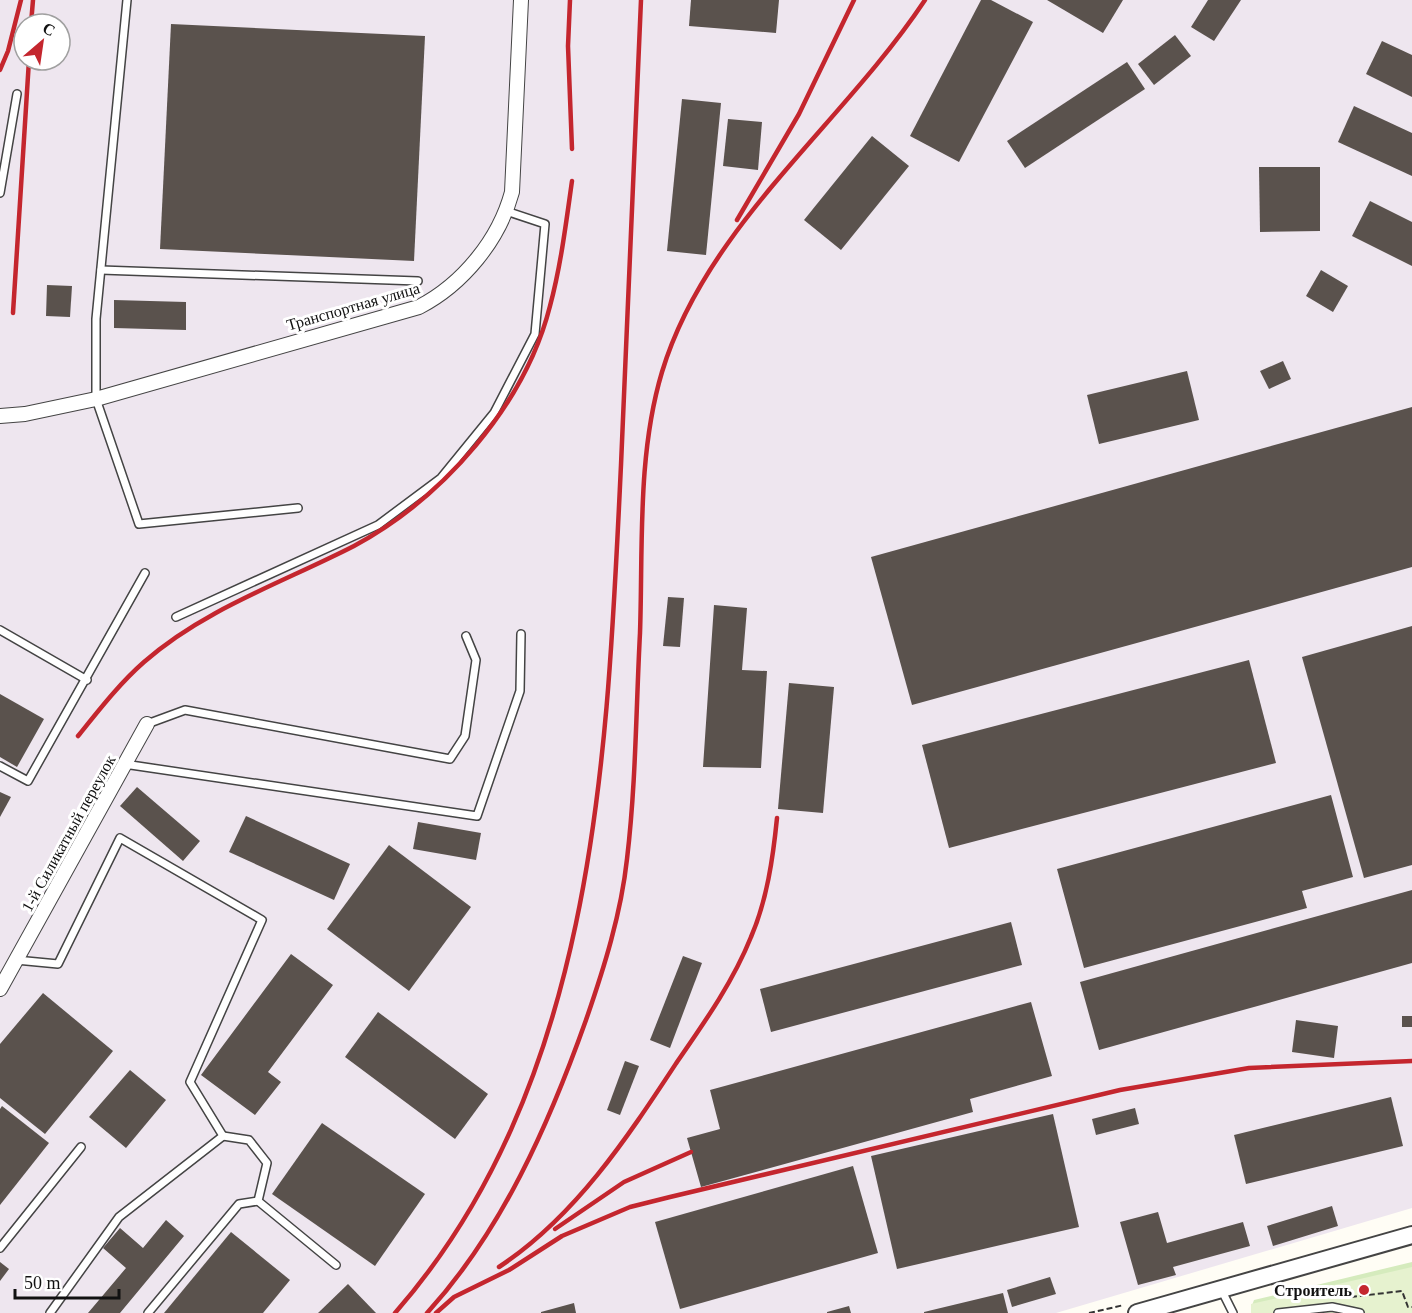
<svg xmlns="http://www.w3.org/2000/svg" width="1412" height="1313" font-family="Georgia,serif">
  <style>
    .industrial { fill: #eee6ef; fill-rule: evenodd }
    .green { fill: #d5ebbd }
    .pitch { fill: #e6f2cf }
    .building { fill: #5a524d }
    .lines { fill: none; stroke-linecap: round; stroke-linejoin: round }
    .service-casing { stroke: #444; stroke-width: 10 }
    .minor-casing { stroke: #444; stroke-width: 16 }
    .tertiary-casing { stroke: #444; stroke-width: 20 }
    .path { stroke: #333; stroke-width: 2; stroke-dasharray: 6 3; stroke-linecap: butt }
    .service { stroke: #fff; stroke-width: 7 }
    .minor { stroke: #fff; stroke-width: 14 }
    .tertiary { stroke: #fff; stroke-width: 16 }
    .rail { stroke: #c4262e; stroke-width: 4.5 }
    .poi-dot { fill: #c4262e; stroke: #fff; stroke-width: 2 }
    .labels { text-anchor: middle; stroke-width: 6; stroke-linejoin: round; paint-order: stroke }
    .street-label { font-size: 16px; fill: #111; stroke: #fff }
    .poi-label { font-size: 16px; font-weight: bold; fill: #111; stroke: #fff; text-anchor: end }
  </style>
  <rect width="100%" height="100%" fill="#fffdf5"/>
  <!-- industrial -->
  <path class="industrial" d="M0 0H1412V1208L1056 1313H0ZM24 24H60V60H24Z"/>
  <!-- green -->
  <polygon class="green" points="1412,1262 1412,1281 1251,1308 1254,1300"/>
  <!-- pitch -->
  <polygon class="pitch" points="1412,1267 1412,1313 1251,1313 1251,1304"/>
  <!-- building -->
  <g class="building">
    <polygon points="691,0 779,0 776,33 689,26"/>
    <polygon points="981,0 991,0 1033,22 959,162 910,136"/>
    <polygon points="1047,0 1123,0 1103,33"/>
    <polygon points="1208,0 1241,0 1214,41 1191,27"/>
    <polygon points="171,24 425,36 414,261 160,249"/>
    <polygon points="1175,35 1191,56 1154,85 1138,64"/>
    <polygon points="1382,41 1412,55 1412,97 1366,74"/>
    <polygon points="1127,62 1145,89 1025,168 1007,141"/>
    <polygon points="682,99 721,103 706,255 667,251"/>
    <polygon points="1354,106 1412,133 1412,176 1338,142"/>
    <polygon points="728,119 762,122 758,170 723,166"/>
    <polygon points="872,136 909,166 841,250 804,220"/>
    <polygon points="1259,167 1320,167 1320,231 1260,232"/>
    <polygon points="1370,201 1412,222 1412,266 1352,236"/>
    <polygon points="1321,270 1348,286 1333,312 1306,296"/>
    <polygon points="47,285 72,286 70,317 46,316"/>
    <polygon points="114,300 186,302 186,330 114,328"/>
    <polygon points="1283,361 1291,379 1269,389 1260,371"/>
    <polygon points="1187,371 1199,420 1099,444 1087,395"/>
    <polygon points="1412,407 1412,567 912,705 871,557"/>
    <polygon points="668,597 684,598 680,647 663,646"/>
    <polygon points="714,605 747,608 742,670 767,671 761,768 703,767"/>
    <polygon points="1412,626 1412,865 1364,878 1302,657"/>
    <polygon points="1249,660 1276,763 949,848 922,745"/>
    <polygon points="789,683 834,687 823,813 778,809"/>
    <polygon points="0,694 44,719 17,767 0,757"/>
    <polygon points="137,787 200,841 183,861 120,806"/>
    <polygon points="0,792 11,797 0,817"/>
    <polygon points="1331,795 1353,877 1302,891 1307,908 1084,968 1057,869"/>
    <polygon points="246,816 350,864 334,900 229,852"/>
    <polygon points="418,822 481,833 476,860 413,849"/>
    <polygon points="389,845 471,907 409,991 327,929"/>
    <polygon points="1412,890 1412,963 1099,1050 1080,982"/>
    <polygon points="1011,922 1022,965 771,1032 760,989"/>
    <polygon points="291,954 333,985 268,1072 281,1082 255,1115 201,1075"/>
    <polygon points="683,956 702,963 670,1048 650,1040"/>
    <polygon points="43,993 113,1051 45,1134 0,1098 0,1044"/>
    <polygon points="1031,1002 1052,1076 970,1099 973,1112 701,1187 687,1138 720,1129 710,1090"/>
    <polygon points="378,1012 488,1094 455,1139 345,1057"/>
    <rect x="1402" y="1016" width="10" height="11"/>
    <polygon points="1296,1020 1338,1026 1334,1058 1292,1052"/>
    <polygon points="625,1061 639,1066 620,1115 607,1110"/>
    <polygon points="130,1070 166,1100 126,1148 89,1117"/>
    <polygon points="1391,1097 1403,1146 1246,1184 1234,1135"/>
    <polygon points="2,1106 49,1143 0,1205 0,1109"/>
    <polygon points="1135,1108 1139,1124 1096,1135 1092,1119"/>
    <polygon points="1053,1114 1079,1227 897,1269 871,1156"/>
    <polygon points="322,1123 425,1194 375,1266 272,1194"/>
    <polygon points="853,1166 878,1253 680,1309 655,1222"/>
    <polygon points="1332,1206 1338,1226 1273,1246 1267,1226"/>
    <polygon points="1158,1212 1167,1243 1243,1222 1250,1246 1173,1267 1176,1275 1138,1285 1120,1222"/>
    <polygon points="166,1220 184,1236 120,1313 88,1313 126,1268 103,1248 120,1228 143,1248"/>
    <polygon points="231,1232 290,1280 263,1313 164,1313"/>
    <polygon points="0,1262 9,1269 0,1281"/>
    <polygon points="1050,1277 1056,1294 1012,1307 1007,1290"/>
    <polygon points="348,1284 376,1313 318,1313"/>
    <polygon points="1003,1293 1008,1313 924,1313 924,1312"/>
    <polygon points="574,1303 576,1313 541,1313 541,1312"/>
    <polygon points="849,1306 851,1313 827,1313 827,1312"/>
  </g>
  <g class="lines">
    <defs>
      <g id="service">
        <polyline points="127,0 96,319 96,399 139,524 298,508"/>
        <polyline points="0,193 17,94"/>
        <polyline points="101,270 418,281"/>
        <polyline points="176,617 378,525 441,478 494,413 535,334 545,224 506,211"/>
        <polyline points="0,630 87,680"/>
        <polyline points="147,724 185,710 450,759 465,736 476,660 466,636"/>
        <polyline points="124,764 477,816 520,691 521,634"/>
        <polyline points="0,766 28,781 145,573"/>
        <polyline points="16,960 58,964 120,838 262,920 190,1082 223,1136 119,1217 50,1313"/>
        <polyline points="223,1136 249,1140 267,1163 258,1201 336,1265"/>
        <polyline points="0,1248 81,1147"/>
        <polyline points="1222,1291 1233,1313"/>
        <polyline points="148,1313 239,1204 258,1201"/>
        <polyline points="1278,1313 1332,1307 1360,1313"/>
      </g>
      <g id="minor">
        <path d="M0 416 25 414 96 399 419 307C463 284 499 240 512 192L521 0"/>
        <polyline points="0,989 147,724"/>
      </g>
      <polyline id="tertiary" points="1137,1313 1412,1235"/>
    </defs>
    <!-- service casing -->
    <use href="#service" class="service-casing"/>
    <!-- minor casing -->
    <use href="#minor" class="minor-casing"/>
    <!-- tertiary casing -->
    <use href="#tertiary" class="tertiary-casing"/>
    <!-- path -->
    <g class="path">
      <polyline points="1342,1298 1402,1291 1408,1307 1412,1307"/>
      <polyline points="1089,1313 1124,1305"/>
    </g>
    <!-- service -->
    <use href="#service" class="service"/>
    <!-- minor -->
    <use href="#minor" class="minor"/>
    <!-- tertiary -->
    <use href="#tertiary" class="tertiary"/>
    <!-- rail -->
    <g class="rail">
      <polyline points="570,0 568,46 572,149"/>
      <polyline points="31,24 33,0"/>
      <polyline points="0,70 8,51 21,0"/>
      <polyline points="737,220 799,114 854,0"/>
      <polyline points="13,313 29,60"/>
      <path d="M78 736C99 710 119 684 144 662 204 609 284 582 354 546 443 498 525 405 550 306 561 265 566 223 572 181"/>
      <polyline points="555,1229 624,1182 691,1152"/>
      <path d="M499 1267C576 1216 627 1138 677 1062 704 1023 733 982 751 937 767 900 773 858 777 818"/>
      <path d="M395 1313C597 1082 607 755 621 465 629 310 635 155 641 0"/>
      <path d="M427 1313C502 1231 549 1124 586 1020 604 968 621 914 627 859 636 784 636 708 640 633 643 548 637 455 662 372 706 226 842 125 925 0"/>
      <polyline points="436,1313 454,1297 509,1270 562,1236 630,1207 670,1197 1120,1090 1249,1068 1412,1061"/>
    </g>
  </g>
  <!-- markers -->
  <circle class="poi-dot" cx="1364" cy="1290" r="6"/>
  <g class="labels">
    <!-- street labels -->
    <g class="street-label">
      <text transform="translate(353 306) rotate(-16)" y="6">Транспортная улица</text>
      <text transform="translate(68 833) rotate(-61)" y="6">1-й Силикатный переулок</text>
    </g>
    <!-- poi labels -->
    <g class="poi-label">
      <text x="1352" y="1296">Строитель</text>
    </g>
  </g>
  <!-- north arrow -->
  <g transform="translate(42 42) rotate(29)"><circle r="28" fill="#ffffff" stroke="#a0a0a0" stroke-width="1.5"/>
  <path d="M0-4.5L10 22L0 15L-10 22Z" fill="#c4262e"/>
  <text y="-9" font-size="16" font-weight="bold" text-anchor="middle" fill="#111111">С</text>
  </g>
  <!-- scale -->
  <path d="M15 1289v9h104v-9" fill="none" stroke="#111111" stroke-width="3"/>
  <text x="24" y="1289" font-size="18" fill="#111111" stroke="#ffffff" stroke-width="4.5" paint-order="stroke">50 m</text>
</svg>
